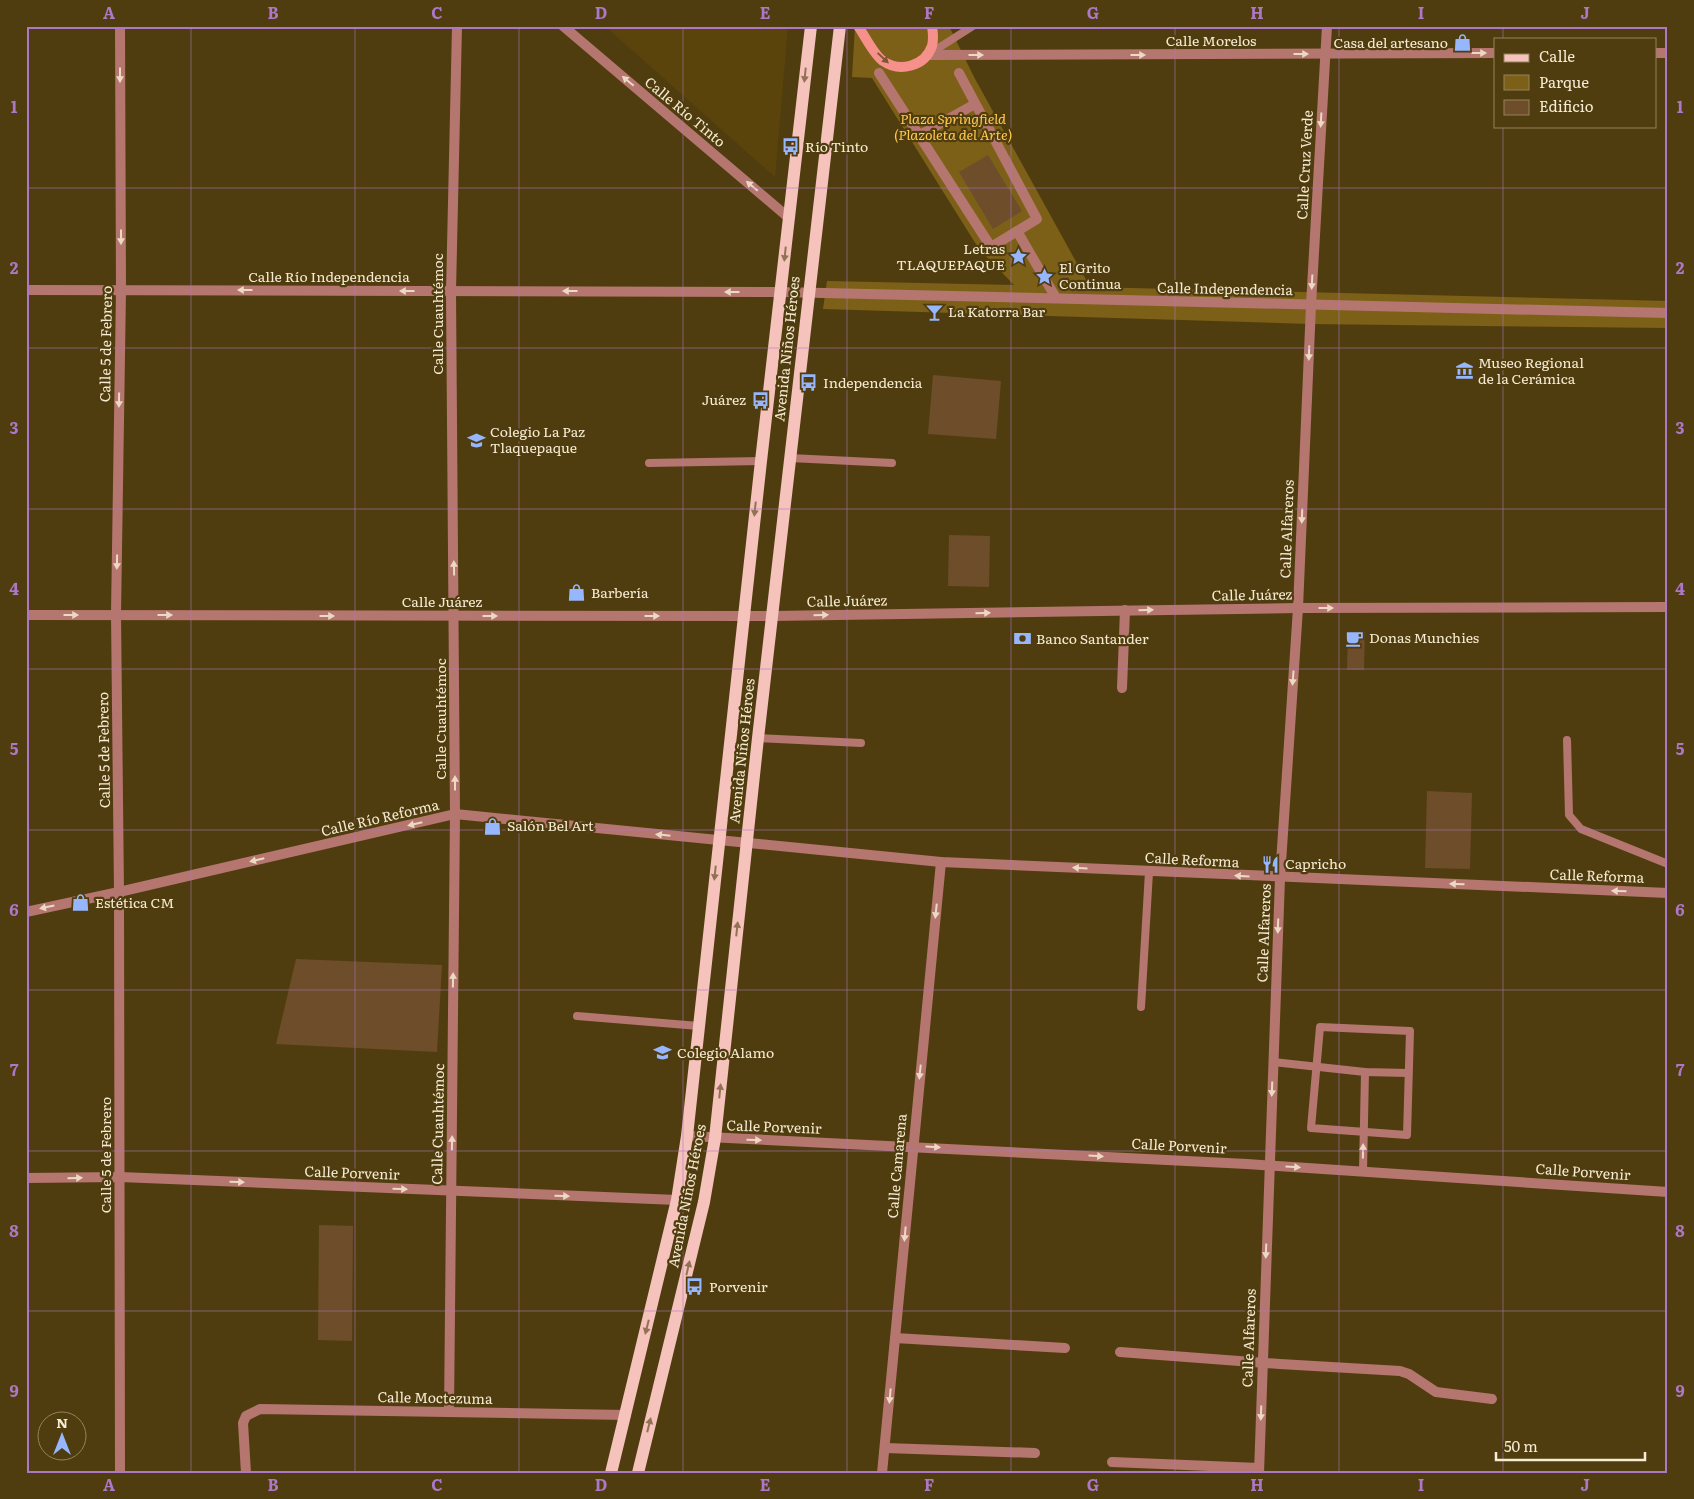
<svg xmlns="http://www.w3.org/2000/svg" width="1694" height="1499" font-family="Literata,serif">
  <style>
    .built { fill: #5b440b }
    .green { fill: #7d6017 }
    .building { fill: #6e4d2b }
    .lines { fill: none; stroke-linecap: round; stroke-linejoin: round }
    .service { stroke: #b57670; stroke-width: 8 }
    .pedestrian { stroke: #b57670; stroke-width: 10 }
    .minor { stroke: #b57670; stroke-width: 10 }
    .secondary { stroke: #f5918a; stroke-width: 10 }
    .primary { stroke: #f6c2bc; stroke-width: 12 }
    .oneway { fill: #ecd9c4 }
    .oneway2 { fill: #825634 }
    .oneway3 { fill: #927254 }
    .grid { fill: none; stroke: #ac78c7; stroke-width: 1; stroke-opacity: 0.55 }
    .labels { text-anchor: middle; stroke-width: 4.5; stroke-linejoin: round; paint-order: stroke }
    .street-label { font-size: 14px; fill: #f6ebd3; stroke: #503d0f }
    .poi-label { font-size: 14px; fill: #f6ebd3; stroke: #503d0f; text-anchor: start }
    .park-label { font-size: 14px; font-style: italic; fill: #ffca4e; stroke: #503d0f }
    .neatline { fill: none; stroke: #ac78c7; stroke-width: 2 }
    .grid-label { font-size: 16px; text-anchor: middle; font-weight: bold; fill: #ac78c7 }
  </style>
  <rect width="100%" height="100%" fill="#503d0f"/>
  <!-- built -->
  <polygon class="built" points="605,26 788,26 775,177"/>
  <!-- green -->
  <polygon class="green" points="855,26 949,26 974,77 1090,287 1668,301 1668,328 1310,324 823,309 827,281 1014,285 979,249 872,78 852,77"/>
  <!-- building -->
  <g class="building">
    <polygon points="988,155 1022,211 993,229 959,172"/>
    <polygon points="933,375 1001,381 996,439 928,434"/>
    <polygon points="949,535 990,536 989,587 948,586"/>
    <polygon points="1348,631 1365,631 1364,670 1347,670"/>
    <polygon points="1427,791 1472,793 1470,869 1425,868"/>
    <polygon points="296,959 442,965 437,1052 276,1044"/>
    <polygon points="319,1225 353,1226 352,1341 318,1340"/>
  </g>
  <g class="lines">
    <!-- service -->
    <g class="service">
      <polyline points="929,54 973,26"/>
      <polyline points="790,458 892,463"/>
      <polyline points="649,463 761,461"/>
      <polyline points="758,738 861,743"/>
      <polyline points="1567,740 1569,815 1581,829 1668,864"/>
      <polyline points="1141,1007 1149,872"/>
      <polyline points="577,1016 699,1026"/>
      <polygon points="1320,1027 1410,1031 1407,1135 1311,1128"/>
      <polyline points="1273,1062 1365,1072 1408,1073"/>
      <polyline points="1363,1171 1365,1072"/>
    </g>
    <!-- pedestrian -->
    <g class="pedestrian">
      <polyline points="879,73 991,247 1037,219 959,73"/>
      <polyline points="918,136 975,104"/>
      <polyline points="1017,231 1056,298"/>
      <polyline points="781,292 1668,313"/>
    </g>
    <!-- minor -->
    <g class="minor">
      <polyline points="563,26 789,218"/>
      <polyline points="1655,53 1668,53"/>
      <polyline points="927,55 1495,53"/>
      <polyline points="26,290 781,292"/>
      <polyline points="26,615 772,616 1298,608 1668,607"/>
      <polyline points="1122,688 1125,610"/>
      <polyline points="26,912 119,892 455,814 941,862 1668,893"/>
      <polyline points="687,1136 1247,1164 1668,1192"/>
      <polyline points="26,1178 120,1177 677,1200"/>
      <polyline points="895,1338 1065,1348"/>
      <polyline points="1120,1352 1280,1364 1400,1371 1409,1374 1436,1392 1492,1399"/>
      <polyline points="449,1412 455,814 451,291 457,26"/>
      <polyline points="885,1448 1035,1453"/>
      <polyline points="1112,1462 1259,1468"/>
      <polyline points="120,1473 119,892 116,614 121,290 120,26"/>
      <polyline points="246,1473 243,1423 246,1416 260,1409 626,1415"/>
      <polyline points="882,1473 941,862"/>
      <polyline points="1259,1473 1280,878 1298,608 1311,305 1327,26"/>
    </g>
    <!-- secondary -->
    <path class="secondary" d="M858 26C865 36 874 55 883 61 900 73 925 66 932 46 934 39 933 33 932 26"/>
    <!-- primary -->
    <g class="primary">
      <polyline points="611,1473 677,1200 687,1136 761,461 811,26"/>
      <polyline points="638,1473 704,1202 715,1138 758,738 840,26"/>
    </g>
  </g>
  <!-- one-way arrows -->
  <defs><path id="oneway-solid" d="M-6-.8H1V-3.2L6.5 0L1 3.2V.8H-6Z" transform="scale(1.25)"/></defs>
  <g class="oneway">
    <use href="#oneway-solid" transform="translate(1479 53)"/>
    <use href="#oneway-solid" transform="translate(1301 54)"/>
    <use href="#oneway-solid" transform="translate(976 55)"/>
    <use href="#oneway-solid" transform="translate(1138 55)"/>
    <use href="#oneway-solid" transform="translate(120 75) rotate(90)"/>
    <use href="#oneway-solid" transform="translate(628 81) rotate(-140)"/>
    <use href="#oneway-solid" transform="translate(1321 120) rotate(93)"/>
    <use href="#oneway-solid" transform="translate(752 186) rotate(-140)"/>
    <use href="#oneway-solid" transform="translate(121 237) rotate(90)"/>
    <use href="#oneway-solid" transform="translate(1312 282) rotate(93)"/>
    <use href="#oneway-solid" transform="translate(245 290) rotate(-180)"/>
    <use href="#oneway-solid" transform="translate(407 291) rotate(-180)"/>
    <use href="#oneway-solid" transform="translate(570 291) rotate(-180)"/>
    <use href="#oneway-solid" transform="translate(732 292) rotate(-180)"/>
    <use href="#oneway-solid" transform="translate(1309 353) rotate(92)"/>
    <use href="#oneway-solid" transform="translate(119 400) rotate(91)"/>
    <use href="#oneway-solid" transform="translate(1302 516) rotate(92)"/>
    <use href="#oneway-solid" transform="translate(117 562) rotate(91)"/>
    <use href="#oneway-solid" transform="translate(454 568) rotate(-91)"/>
    <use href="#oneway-solid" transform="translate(1326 608)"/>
    <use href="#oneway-solid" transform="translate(1146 610) rotate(-1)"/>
    <use href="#oneway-solid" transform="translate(983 613) rotate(-1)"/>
    <use href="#oneway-solid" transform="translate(71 615)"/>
    <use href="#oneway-solid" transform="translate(165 615)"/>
    <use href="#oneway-solid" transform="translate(821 615) rotate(-1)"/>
    <use href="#oneway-solid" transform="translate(327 616)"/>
    <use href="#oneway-solid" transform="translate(490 616)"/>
    <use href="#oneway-solid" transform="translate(652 616)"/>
    <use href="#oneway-solid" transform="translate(1293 678) rotate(94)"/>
    <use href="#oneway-solid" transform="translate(455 783) rotate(-90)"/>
    <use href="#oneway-solid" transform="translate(415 824) rotate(167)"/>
    <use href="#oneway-solid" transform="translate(663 835) rotate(-174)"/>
    <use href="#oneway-solid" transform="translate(257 860) rotate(167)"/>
    <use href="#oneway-solid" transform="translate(1080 868) rotate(-177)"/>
    <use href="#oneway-solid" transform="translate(1242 876) rotate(-177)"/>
    <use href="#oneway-solid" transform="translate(1457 884) rotate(-178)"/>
    <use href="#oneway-solid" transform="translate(1619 891) rotate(-178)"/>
    <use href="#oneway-solid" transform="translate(47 907) rotate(168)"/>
    <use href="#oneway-solid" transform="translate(936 911) rotate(96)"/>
    <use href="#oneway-solid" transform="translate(1278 926) rotate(92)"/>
    <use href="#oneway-solid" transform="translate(453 980) rotate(-89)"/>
    <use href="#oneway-solid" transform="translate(920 1072) rotate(96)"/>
    <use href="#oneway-solid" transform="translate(1272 1089) rotate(92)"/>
    <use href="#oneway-solid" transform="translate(754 1140) rotate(2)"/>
    <use href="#oneway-solid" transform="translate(452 1143) rotate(-89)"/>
    <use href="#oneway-solid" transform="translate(933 1147) rotate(3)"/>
    <use href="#oneway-solid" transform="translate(1363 1151) rotate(-89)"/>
    <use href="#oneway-solid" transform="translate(1096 1156) rotate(3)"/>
    <use href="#oneway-solid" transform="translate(1293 1167) rotate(4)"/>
    <use href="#oneway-solid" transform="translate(75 1178) rotate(-1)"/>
    <use href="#oneway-solid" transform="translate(237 1182) rotate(2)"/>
    <use href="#oneway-solid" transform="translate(400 1189) rotate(2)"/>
    <use href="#oneway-solid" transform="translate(562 1196) rotate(2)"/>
    <use href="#oneway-solid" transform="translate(905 1234) rotate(95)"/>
    <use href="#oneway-solid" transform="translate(1266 1251) rotate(92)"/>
    <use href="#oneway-solid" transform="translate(890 1396) rotate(95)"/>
    <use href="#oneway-solid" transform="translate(1261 1413) rotate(92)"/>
  </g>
  <use class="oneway2" href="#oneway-solid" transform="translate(883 58) rotate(43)"/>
  <g class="oneway3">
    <use href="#oneway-solid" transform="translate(805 75) rotate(96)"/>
    <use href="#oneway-solid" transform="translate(785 254) rotate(96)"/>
    <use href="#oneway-solid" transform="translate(755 509) rotate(96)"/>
    <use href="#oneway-solid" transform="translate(715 873) rotate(96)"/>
    <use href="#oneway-solid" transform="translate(737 929) rotate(-84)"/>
    <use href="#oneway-solid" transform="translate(720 1091) rotate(-84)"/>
    <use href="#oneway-solid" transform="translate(688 1268) rotate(-77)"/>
    <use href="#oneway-solid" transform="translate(647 1327) rotate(104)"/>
    <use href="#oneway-solid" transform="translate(649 1425) rotate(-76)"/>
  </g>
  <!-- grid -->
  <path class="grid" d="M191 26V1473M355 26V1473M519 26V1473M683 26V1473M847 26V1473M1011 26V1473M1175 26V1473M1339 26V1473M1503 26V39M1503 126V1473M26 188H1668M26 348H1668M26 509H1668M26 669H1668M26 830H1668M26 990H1668M26 1151H1668M26 1311H1668"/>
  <!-- icons -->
  <defs>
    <symbol id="shop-bare" viewBox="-9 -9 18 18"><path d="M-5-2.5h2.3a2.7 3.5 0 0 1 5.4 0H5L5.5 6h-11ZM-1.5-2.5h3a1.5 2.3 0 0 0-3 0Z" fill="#96b6fd" stroke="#503d0f" stroke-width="2.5" paint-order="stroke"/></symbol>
    <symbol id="bus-bare" viewBox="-9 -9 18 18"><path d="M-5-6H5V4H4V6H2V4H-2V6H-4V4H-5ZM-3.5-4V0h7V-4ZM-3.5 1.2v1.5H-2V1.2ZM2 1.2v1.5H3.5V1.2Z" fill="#96b6fd" stroke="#503d0f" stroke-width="2.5" paint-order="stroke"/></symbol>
    <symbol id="sight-bare" viewBox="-9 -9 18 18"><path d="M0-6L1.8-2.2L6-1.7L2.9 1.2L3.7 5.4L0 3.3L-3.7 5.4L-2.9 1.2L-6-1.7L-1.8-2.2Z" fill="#96b6fd" stroke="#503d0f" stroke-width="2.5" paint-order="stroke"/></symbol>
    <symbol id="bar-bare" viewBox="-9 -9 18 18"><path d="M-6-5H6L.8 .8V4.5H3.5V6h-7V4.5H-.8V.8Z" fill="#96b6fd" stroke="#503d0f" stroke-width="2.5" paint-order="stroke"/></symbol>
    <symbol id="museum-bare" viewBox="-9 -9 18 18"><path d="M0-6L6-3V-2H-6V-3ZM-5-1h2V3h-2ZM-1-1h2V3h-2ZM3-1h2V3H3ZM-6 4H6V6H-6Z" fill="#96b6fd" stroke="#503d0f" stroke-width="2.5" paint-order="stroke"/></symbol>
    <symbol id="school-bare" viewBox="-9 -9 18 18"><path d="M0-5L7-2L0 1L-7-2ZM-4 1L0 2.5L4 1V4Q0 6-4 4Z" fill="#96b6fd" stroke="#503d0f" stroke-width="2.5" paint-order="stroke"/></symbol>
    <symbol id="cafe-bare" viewBox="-9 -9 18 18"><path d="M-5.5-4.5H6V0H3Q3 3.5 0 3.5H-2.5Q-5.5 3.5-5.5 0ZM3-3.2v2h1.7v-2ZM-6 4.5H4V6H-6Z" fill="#96b6fd" stroke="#503d0f" stroke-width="2.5" paint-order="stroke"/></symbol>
    <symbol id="bank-bare" viewBox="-9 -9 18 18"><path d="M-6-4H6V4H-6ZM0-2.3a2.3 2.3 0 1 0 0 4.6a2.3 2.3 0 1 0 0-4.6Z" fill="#96b6fd" stroke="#503d0f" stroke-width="2.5" paint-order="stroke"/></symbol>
    <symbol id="restaurant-bare" viewBox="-9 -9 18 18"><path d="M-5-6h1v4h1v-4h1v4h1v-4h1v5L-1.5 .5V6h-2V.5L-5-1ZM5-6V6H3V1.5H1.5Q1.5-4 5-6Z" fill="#96b6fd" stroke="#503d0f" stroke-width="2.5" paint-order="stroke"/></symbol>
    <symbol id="university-bare" viewBox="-9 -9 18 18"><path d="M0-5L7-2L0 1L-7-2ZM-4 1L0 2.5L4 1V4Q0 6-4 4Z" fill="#96b6fd" stroke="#503d0f" stroke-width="2.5" paint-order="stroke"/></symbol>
  </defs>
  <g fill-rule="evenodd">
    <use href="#shop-bare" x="1450" y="30" width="25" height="25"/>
    <use href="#bus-bare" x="778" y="134" width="25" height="25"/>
    <use href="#sight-bare" x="1006" y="244" width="25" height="25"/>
    <use href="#sight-bare" x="1032" y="264" width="25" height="25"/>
    <use href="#bar-bare" x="922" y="300" width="25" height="25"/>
    <use href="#museum-bare" x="1452" y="358" width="25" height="25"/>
    <use href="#bus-bare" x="796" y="370" width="25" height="25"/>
    <use href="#bus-bare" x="748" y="388" width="25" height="25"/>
    <use href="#school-bare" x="464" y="428" width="25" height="25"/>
    <use href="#shop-bare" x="564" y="580" width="25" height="25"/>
    <use href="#cafe-bare" x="1342" y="626" width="25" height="25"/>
    <use href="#bank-bare" x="1010" y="626" width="25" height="25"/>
    <use href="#shop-bare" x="480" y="814" width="25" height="25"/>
    <use href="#restaurant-bare" x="1258" y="852" width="25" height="25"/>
    <use href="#shop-bare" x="68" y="890" width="25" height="25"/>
    <use href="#university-bare" x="650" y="1040" width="25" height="25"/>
    <use href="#bus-bare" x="682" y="1274" width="25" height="25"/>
  </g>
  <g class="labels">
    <!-- street labels -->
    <g class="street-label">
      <text x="1211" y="46">Calle Morelos</text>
      <text transform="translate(685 112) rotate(40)" y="5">Calle Río Tinto</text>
      <text transform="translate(1305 165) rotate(-87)" y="5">Calle Cruz Verde</text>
      <text x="329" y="282">Calle Río Independencia</text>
      <text transform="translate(1225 289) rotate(1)" y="5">Calle Independencia</text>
      <text transform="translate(438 314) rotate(-90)" y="5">Calle Cuauhtémoc</text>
      <text transform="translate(106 344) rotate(-89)" y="5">Calle 5 de Febrero</text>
      <text transform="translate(787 349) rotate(-84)" y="5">Avenida Niños Héroes</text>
      <text transform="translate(1287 529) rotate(-88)" y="5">Calle Alfareros</text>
      <text transform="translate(1252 595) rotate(-1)" y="5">Calle Juárez</text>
      <text transform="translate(847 601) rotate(-1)" y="5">Calle Juárez</text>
      <text x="442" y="607">Calle Juárez</text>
      <text transform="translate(441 719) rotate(-90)" y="5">Calle Cuauhtémoc</text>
      <text transform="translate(104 750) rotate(-91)" y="5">Calle 5 de Febrero</text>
      <text transform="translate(742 751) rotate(-84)" y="5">Avenida Niños Héroes</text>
      <text transform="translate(380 818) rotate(-13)" y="5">Calle Río Reforma</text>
      <text transform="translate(1192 860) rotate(3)" y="5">Calle Reforma</text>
      <text transform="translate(1597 876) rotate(2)" y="5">Calle Reforma</text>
      <text transform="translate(1264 933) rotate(-88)" y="5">Calle Alfareros</text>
      <text transform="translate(438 1124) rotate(-89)" y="5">Calle Cuauhtémoc</text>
      <text transform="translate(774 1127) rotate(2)" y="5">Calle Porvenir</text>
      <text transform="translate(1179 1146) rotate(3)" y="5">Calle Porvenir</text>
      <text transform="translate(106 1155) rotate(-90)" y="5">Calle 5 de Febrero</text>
      <text transform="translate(897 1166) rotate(-85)" y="5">Calle Camarena</text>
      <text transform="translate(1583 1172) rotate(4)" y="5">Calle Porvenir</text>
      <text transform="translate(352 1173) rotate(2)" y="5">Calle Porvenir</text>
      <text transform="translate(687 1196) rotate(-79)" y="5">Avenida Niños Héroes</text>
      <text transform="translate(1249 1338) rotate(-88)" y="5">Calle Alfareros</text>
      <text transform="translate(435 1398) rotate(1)" y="5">Calle Moctezuma</text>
    </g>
    <!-- poi labels -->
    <g class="poi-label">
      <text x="1448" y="48" text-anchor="end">Casa del artesano</text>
      <text x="805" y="152">Río Tinto</text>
      <text x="1005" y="254" text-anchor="end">Letras<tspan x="1005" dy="16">TLAQUEPAQUE</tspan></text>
      <text x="1059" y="273">El Grito<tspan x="1059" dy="16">Continua</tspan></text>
      <text x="948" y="317">La Katorra Bar</text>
      <text x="1478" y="368">Museo Regional<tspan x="1478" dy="16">de la Cerámica</tspan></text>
      <text x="823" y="388">Independencia</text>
      <text x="746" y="405" text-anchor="end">Juárez</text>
      <text x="490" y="437">Colegio La Paz<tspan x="490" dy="16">Tlaquepaque</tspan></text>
      <text x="591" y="598">Barbería</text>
      <text x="1369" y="643">Donas Munchies</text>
      <text x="1036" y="644">Banco Santander</text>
      <text x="507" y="831">Salón Bel Art</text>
      <text x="1285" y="869">Capricho</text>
      <text x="95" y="908">Estética CM</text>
      <text x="677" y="1058">Colegio Alamo</text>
      <text x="709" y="1292">Porvenir</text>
    </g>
    <!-- park labels -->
    <g class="park-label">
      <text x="953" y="124">Plaza Springfield<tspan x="953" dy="16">(Plazoleta del Arte)</tspan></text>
    </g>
  </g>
  <!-- border -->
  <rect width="1694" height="1499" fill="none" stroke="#503d0f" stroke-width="55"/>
  <!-- legend -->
  <rect x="1494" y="38" width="162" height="90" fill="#503d0f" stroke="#92835d"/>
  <rect x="1504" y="54" width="25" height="8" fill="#f6c2bc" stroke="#92835d"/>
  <text x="1539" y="62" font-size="15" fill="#f6ebd3">Calle</text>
  <rect x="1504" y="75" width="25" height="15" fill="#7d6017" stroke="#92835d"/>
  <text x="1539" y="88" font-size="15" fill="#f6ebd3">Parque</text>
  <rect x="1504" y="100" width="25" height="15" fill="#6e4d2b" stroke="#92835d"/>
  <text x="1539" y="112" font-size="15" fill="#f6ebd3">Edificio</text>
  <!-- north arrow -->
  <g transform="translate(62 1436)"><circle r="24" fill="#503d0f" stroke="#92835d"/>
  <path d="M0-4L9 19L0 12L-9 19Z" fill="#96b6fd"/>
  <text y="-8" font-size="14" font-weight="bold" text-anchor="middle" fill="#f6ebd3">N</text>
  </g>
  <!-- scale -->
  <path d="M1496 1452v8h149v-8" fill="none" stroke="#f6ebd3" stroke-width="2.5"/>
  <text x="1504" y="1452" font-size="15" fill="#f6ebd3" stroke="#503d0f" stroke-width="4" paint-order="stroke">50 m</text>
  <rect x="28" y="28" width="1638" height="1444" class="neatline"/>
  <g class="grid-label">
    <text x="109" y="19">A</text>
    <text x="273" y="19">B</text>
    <text x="437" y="19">C</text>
    <text x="601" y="19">D</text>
    <text x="765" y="19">E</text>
    <text x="929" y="19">F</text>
    <text x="1093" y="19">G</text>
    <text x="1257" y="19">H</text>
    <text x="1421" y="19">I</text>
    <text x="1585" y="19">J</text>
    <text x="14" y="113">1</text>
    <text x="1680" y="113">1</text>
    <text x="14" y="274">2</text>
    <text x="1680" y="274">2</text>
    <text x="14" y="434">3</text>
    <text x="1680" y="434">3</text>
    <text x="14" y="595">4</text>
    <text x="1680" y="595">4</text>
    <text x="14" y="755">5</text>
    <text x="1680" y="755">5</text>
    <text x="14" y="916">6</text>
    <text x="1680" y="916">6</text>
    <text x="14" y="1076">7</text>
    <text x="1680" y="1076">7</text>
    <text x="14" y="1237">8</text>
    <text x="1680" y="1237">8</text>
    <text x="14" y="1397">9</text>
    <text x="1680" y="1397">9</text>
    <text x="109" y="1491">A</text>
    <text x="273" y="1491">B</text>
    <text x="437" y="1491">C</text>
    <text x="601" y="1491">D</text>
    <text x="765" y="1491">E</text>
    <text x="929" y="1491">F</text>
    <text x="1093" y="1491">G</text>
    <text x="1257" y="1491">H</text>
    <text x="1421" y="1491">I</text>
    <text x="1585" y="1491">J</text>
  </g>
</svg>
